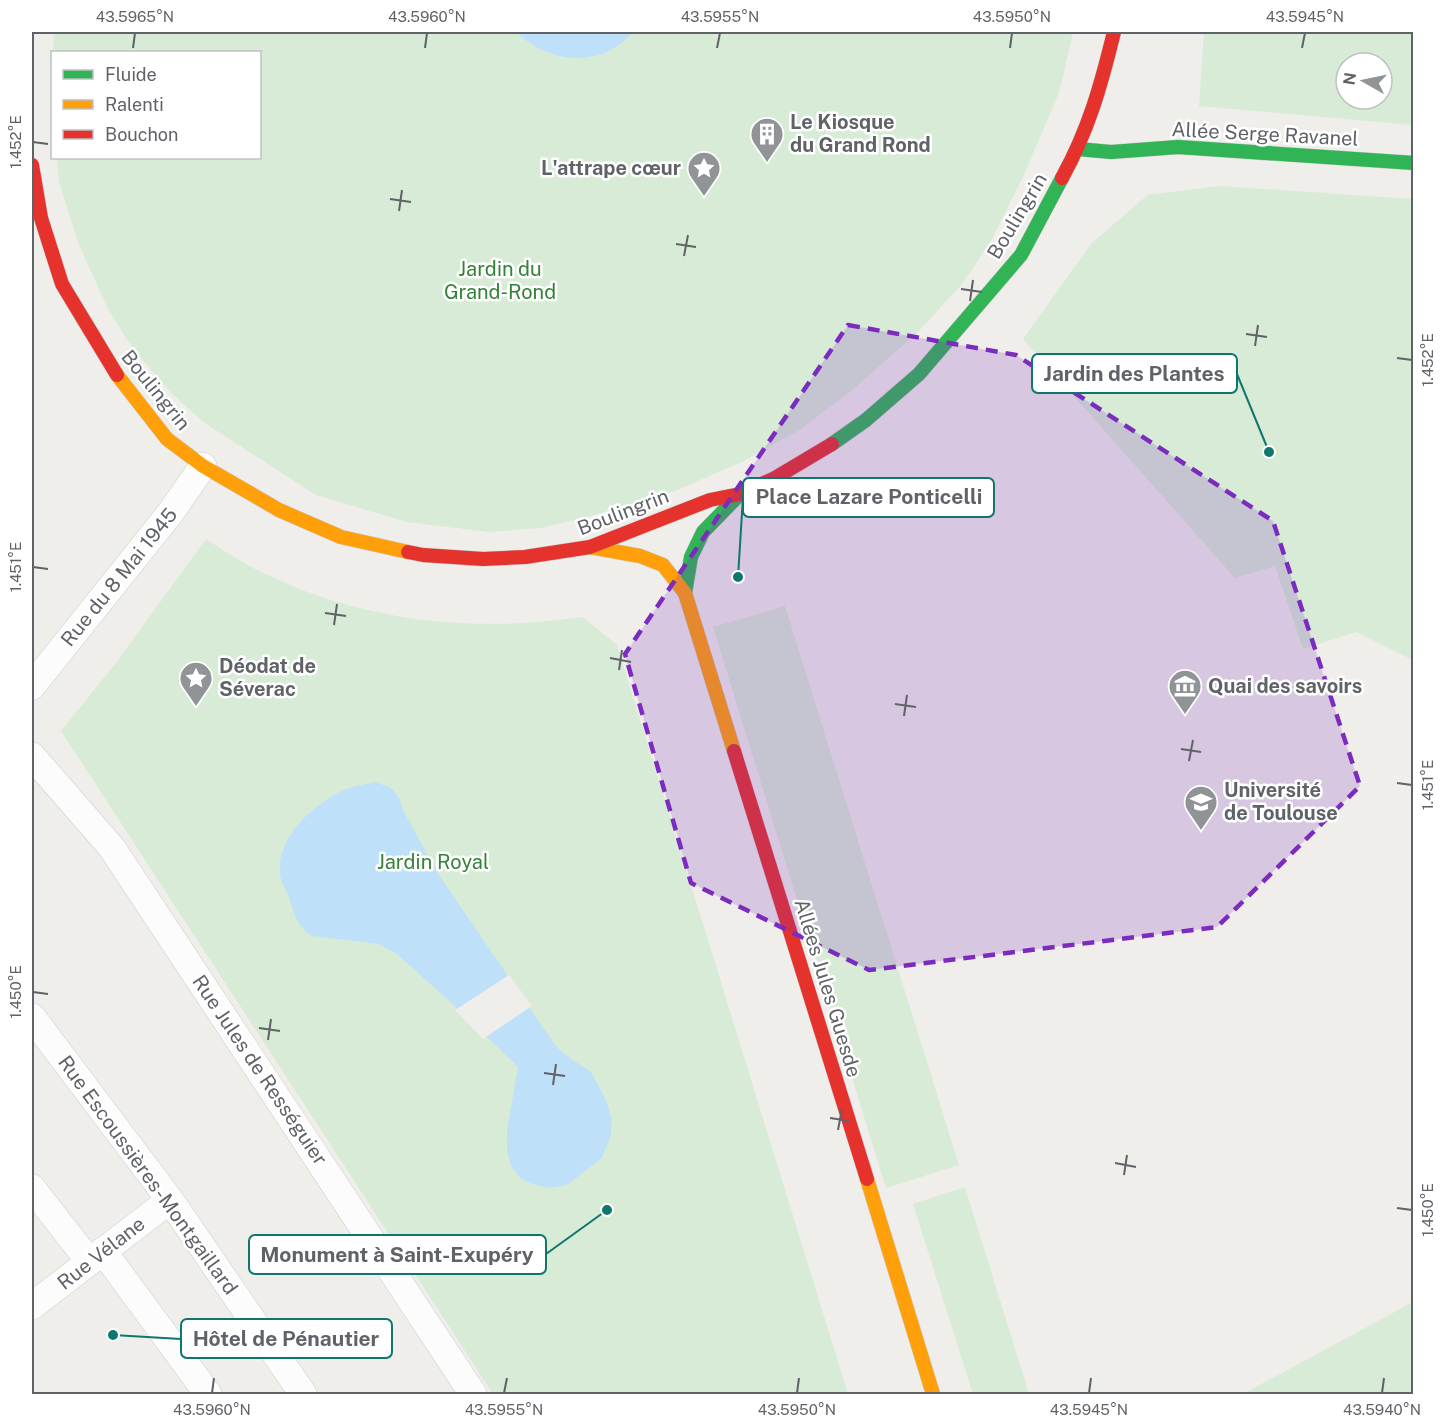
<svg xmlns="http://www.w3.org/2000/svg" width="1445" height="1426" font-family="'Public Sans',sans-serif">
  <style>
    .green { fill: #d8ebd6; fill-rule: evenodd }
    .water { fill: #bfe0f9 }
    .pier { fill: #efeeea }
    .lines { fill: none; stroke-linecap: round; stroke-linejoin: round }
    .street-casing { stroke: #cbcccc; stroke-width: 28 }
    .fast-casing { stroke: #cacacb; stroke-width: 15 }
    .slow-casing { stroke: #cacacb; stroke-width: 15 }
    .jam-casing { stroke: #cacacb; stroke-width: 15 }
    .street { stroke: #fdfcfc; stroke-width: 27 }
    .fast { stroke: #30b455; stroke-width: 14 }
    .slow { stroke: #ff9f0a; stroke-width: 14 }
    .jam { stroke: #e5322d; stroke-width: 14 }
    .marked { fill: #7b2cbf; fill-opacity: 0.2; stroke: #7b2cbf; stroke-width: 4.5; stroke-dasharray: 12 8; stroke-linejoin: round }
    .ticks { fill: none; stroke: #5f6368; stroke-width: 2 }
    .labels { text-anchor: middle; stroke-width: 5; stroke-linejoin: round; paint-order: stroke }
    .poi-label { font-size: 20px; font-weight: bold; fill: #5f6368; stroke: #fff; text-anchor: start }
    .street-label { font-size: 20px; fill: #5f6368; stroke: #fff }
    .park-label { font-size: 20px; fill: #348238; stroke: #fff }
    .leader { fill: none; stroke: #0f766e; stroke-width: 2 }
    .callout-dot { fill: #0f766e; stroke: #fff; stroke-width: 2 }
    .callout { fill: #fff; stroke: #0f766e; stroke-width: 2 }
    .callout-label { font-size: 21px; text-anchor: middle; font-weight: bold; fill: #5f6368 }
    .neatline { fill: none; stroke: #5f6368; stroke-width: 2 }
    .ticks-label { font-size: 15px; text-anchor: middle; fill: #5f6368 }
  </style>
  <rect width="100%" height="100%" fill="#efeeea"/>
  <!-- green -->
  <g class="green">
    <polygon points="54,32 1073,32 1059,93 1023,177 992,239 963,283 918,332 851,391 801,429 744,461 675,491 602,513 541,528 489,532 407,522 316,495 206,424 170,392 131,346 108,309 79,245 59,182 57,158 260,158 260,52 53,52"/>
    <path d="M1204 32H1413V125L1199 106ZM1346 63H1382V99H1346Z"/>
    <polygon points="1220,186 1413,199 1413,660 1356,632 1303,649 1275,566 1235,578 1023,339 1091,244 1138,203 1148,195"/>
    <path d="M206 539C223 550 239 561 257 570 361 622 470 633 583 617L617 645 848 1394H493L61 731 115 664Z"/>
    <polygon points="785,606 959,1165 886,1188 713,627"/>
    <polygon points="965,1187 1029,1394 973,1394 913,1204"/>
    <polygon points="1413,1302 1413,1394 1243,1394"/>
  </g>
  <!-- water -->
  <g class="water">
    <path d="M516 32H633C601 69 549 64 516 32Z"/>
    <path d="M374 782 390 787 399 798 403 810 437 872 555 1045 564 1054 591 1072 606 1100 612 1120 611 1135 602 1158 567 1185 549 1188 532 1184 520 1178 511 1166 507 1149V1130L518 1067 458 1009 397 954 379 944 312 936C297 927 294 913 289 897 287 892 283 886 281 880 272 841 311 806 342 791 351 786 364 785 374 782Z"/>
  </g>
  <!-- pier -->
  <polygon class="pier" points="509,975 532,1006 483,1039 455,1010"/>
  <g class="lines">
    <defs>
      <g id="street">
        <polyline points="32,686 171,512 203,466"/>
        <polyline points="32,756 112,848 473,1394"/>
        <polyline points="32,1017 170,1200 303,1394"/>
        <polyline points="32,1188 89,1261"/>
        <polyline points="103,1251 208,1394"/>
        <polyline points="32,1306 170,1200"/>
      </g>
      <g id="fast">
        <polyline points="1078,149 1111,152 1178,147 1414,163"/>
        <polyline points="832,444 866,420 919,374 1021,255 1062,178"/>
        <polyline points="685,593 691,557 703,532 740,494"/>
      </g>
      <g id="slow">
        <polyline points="117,375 167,439 203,466 279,510 341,537 408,552"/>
        <polyline points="590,547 640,556 663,565 685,593 734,751"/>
        <polyline points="867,1179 933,1394"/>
      </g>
      <g id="jam">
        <polyline points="32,165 41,218 62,284 117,375"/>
        <path d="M1062 178C1089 129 1101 85 1114 32"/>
        <polyline points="408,552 423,555 483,559 525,557 590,547 710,500 740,494 775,478 832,444"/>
        <polyline points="734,751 867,1179"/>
      </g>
    </defs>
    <!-- street casing -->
    <use href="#street" class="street-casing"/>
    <!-- fast casing -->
    <use href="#fast" class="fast-casing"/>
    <!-- slow casing -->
    <use href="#slow" class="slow-casing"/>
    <!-- jam casing -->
    <use href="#jam" class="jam-casing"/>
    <!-- street -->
    <use href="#street" class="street"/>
    <!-- fast -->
    <use href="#fast" class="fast"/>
    <!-- slow -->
    <use href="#slow" class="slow"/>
    <!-- jam -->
    <use href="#jam" class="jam"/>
  </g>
  <!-- marked area -->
  <path class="marked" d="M848 325 1016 355 1273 521 1360 786 1217 927 869 970 691 883 625 654Z"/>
  <!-- ticks -->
  <path class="ticks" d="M133 48 135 33M425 48 427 33M717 48 720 33M1010 48 1012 33M1302 48 1305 33M33 142 48 144M390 199 411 202M399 211 402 190M676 244 696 247M684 256 688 235M961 289 982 292M970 301 973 280M1246 334 1267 337M1255 346 1258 325M1397 358 1412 360M33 567 48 569M325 613 346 616M334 625 337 604M610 658 631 662M619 670 622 650M895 704 916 707M904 716 907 695M1181 749 1201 752M1189 761 1193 740M1397 783 1412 785M33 992 48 994M259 1028 280 1031M268 1040 271 1019M544 1073 565 1076M553 1085 556 1064M830 1118 850 1121M838 1130 842 1109M1115 1163 1136 1167M1124 1175 1127 1155M1397 1208 1412 1210M212 1393 214 1378M504 1393 507 1378M797 1393 799 1378M1089 1393 1091 1378M1382 1393 1384 1378"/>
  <!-- icons -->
  <defs>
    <symbol id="building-pin" viewBox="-11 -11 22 30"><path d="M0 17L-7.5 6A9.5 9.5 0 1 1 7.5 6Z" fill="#919496" stroke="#fff"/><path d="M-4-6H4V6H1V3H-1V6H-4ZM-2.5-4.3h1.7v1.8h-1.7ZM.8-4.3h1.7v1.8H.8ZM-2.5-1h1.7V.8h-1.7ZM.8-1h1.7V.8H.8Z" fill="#fff"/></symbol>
    <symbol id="sight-pin" viewBox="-11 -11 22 30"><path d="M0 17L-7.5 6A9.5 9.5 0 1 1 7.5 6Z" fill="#919496" stroke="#fff"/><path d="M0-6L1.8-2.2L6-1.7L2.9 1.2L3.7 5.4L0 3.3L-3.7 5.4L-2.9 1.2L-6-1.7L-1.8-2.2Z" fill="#fff"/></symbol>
    <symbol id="museum-pin" viewBox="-11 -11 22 30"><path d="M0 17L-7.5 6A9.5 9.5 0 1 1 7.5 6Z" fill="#919496" stroke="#fff"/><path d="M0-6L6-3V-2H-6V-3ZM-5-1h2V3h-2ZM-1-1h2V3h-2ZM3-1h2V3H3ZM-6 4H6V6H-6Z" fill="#fff"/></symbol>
    <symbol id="university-pin" viewBox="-11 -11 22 30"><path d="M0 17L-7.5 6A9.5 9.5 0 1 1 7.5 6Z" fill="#919496" stroke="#fff"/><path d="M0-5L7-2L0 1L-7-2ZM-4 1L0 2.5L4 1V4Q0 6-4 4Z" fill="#fff"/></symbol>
  </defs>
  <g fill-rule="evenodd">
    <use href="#building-pin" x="748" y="115" width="38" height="52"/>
    <use href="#sight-pin" x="685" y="149" width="38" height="52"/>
    <use href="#sight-pin" x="177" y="659" width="38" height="52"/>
    <use href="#museum-pin" x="1166" y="667" width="38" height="52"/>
    <use href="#university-pin" x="1182" y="783" width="38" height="52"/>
  </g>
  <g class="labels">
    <!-- poi labels -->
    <g class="poi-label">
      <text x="790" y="129">Le Kiosque<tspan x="790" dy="23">du Grand Rond</tspan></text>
      <text x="681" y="175" text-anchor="end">L'attrape cœur</text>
      <text x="219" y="673">Déodat de<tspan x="219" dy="23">Séverac</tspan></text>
      <text x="1208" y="693">Quai des savoirs</text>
      <text x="1224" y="797">Université<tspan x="1224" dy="23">de Toulouse</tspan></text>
    </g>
    <!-- street labels -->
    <g class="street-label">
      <text transform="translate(1265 134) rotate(3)" y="7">Allée Serge Ravanel</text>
      <text transform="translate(1017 216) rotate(-59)" y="7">Boulingrin</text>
      <text transform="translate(156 390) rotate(51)" y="7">Boulingrin</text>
      <text transform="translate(623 512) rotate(-21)" y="7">Boulingrin</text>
      <text transform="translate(119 577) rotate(-51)" y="7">Rue du 8 Mai 1945</text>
      <text transform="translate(828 988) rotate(73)" y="7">Allées Jules Guesde</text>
      <text transform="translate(260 1070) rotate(56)" y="7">Rue Jules de Rességuier</text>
      <text transform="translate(148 1175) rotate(54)" y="7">Rue Escoussières-Montgaillard</text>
      <text transform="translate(101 1253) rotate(-38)" y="7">Rue Vélane</text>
    </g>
    <!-- park labels -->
    <g class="park-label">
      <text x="500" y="276">Jardin du<tspan x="500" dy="23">Grand-Rond</tspan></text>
      <text x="433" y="869">Jardin Royal</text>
    </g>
  </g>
  <!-- callouts -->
  <path class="leader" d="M1269 452L1237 374M738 577L743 497M607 1210L546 1254M113 1335L181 1339"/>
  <g class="callout-dot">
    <circle cx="1269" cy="452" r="6"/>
    <circle cx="738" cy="577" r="6"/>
    <circle cx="607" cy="1210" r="6"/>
    <circle cx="113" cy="1335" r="6"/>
  </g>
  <g class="callout">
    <rect x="1032" y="354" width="205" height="39" rx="6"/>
    <rect x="743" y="478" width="251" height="39" rx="6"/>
    <rect x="249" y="1235" width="297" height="39" rx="6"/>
    <rect x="181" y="1319" width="211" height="39" rx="6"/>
  </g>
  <g class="callout-label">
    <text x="1134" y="381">Jardin des Plantes</text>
    <text x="869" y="504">Place Lazare Ponticelli</text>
    <text x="397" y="1262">Monument à Saint-Exupéry</text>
    <text x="286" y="1346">Hôtel de Pénautier</text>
  </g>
  <!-- border -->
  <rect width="1445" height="1426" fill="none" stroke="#ffffff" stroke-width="66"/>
  <!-- legend -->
  <rect x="51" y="51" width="210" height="108" fill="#ffffff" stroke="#bfc1c3" stroke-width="1.5"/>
  <rect x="63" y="70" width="30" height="9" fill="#30b455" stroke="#bfc1c3" stroke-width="1.5"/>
  <text x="105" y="81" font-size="18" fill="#5f6368">Fluide</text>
  <rect x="63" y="100" width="30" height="9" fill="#ff9f0a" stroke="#bfc1c3" stroke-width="1.5"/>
  <text x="105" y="111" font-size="18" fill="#5f6368">Ralenti</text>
  <rect x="63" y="130" width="30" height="9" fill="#e5322d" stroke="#bfc1c3" stroke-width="1.5"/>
  <text x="105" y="141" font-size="18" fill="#5f6368">Bouchon</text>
  <!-- north arrow -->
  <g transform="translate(1364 81) rotate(279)"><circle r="28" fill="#ffffff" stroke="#bfc1c3" stroke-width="1.5"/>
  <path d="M0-4.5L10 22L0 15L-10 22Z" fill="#919496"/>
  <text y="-9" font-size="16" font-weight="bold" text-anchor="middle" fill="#5f6368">N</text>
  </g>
  <rect x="33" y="33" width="1379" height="1360" class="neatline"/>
  <g class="ticks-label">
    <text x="135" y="22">43.5965°N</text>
    <text x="427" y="22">43.5960°N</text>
    <text x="720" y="22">43.5955°N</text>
    <text x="1012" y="22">43.5950°N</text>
    <text x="1305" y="22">43.5945°N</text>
    <text transform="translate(16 142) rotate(-90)" y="5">1.452°E</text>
    <text transform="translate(1428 360) rotate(-90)" y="5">1.452°E</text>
    <text transform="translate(16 567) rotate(-90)" y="5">1.451°E</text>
    <text transform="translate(1428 785) rotate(-90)" y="5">1.451°E</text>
    <text transform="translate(16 992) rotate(-90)" y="5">1.450°E</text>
    <text transform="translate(1428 1210) rotate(-90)" y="5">1.450°E</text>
    <text x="212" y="1415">43.5960°N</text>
    <text x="504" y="1415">43.5955°N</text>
    <text x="797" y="1415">43.5950°N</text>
    <text x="1089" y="1415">43.5945°N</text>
    <text x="1382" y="1415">43.5940°N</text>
  </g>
</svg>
